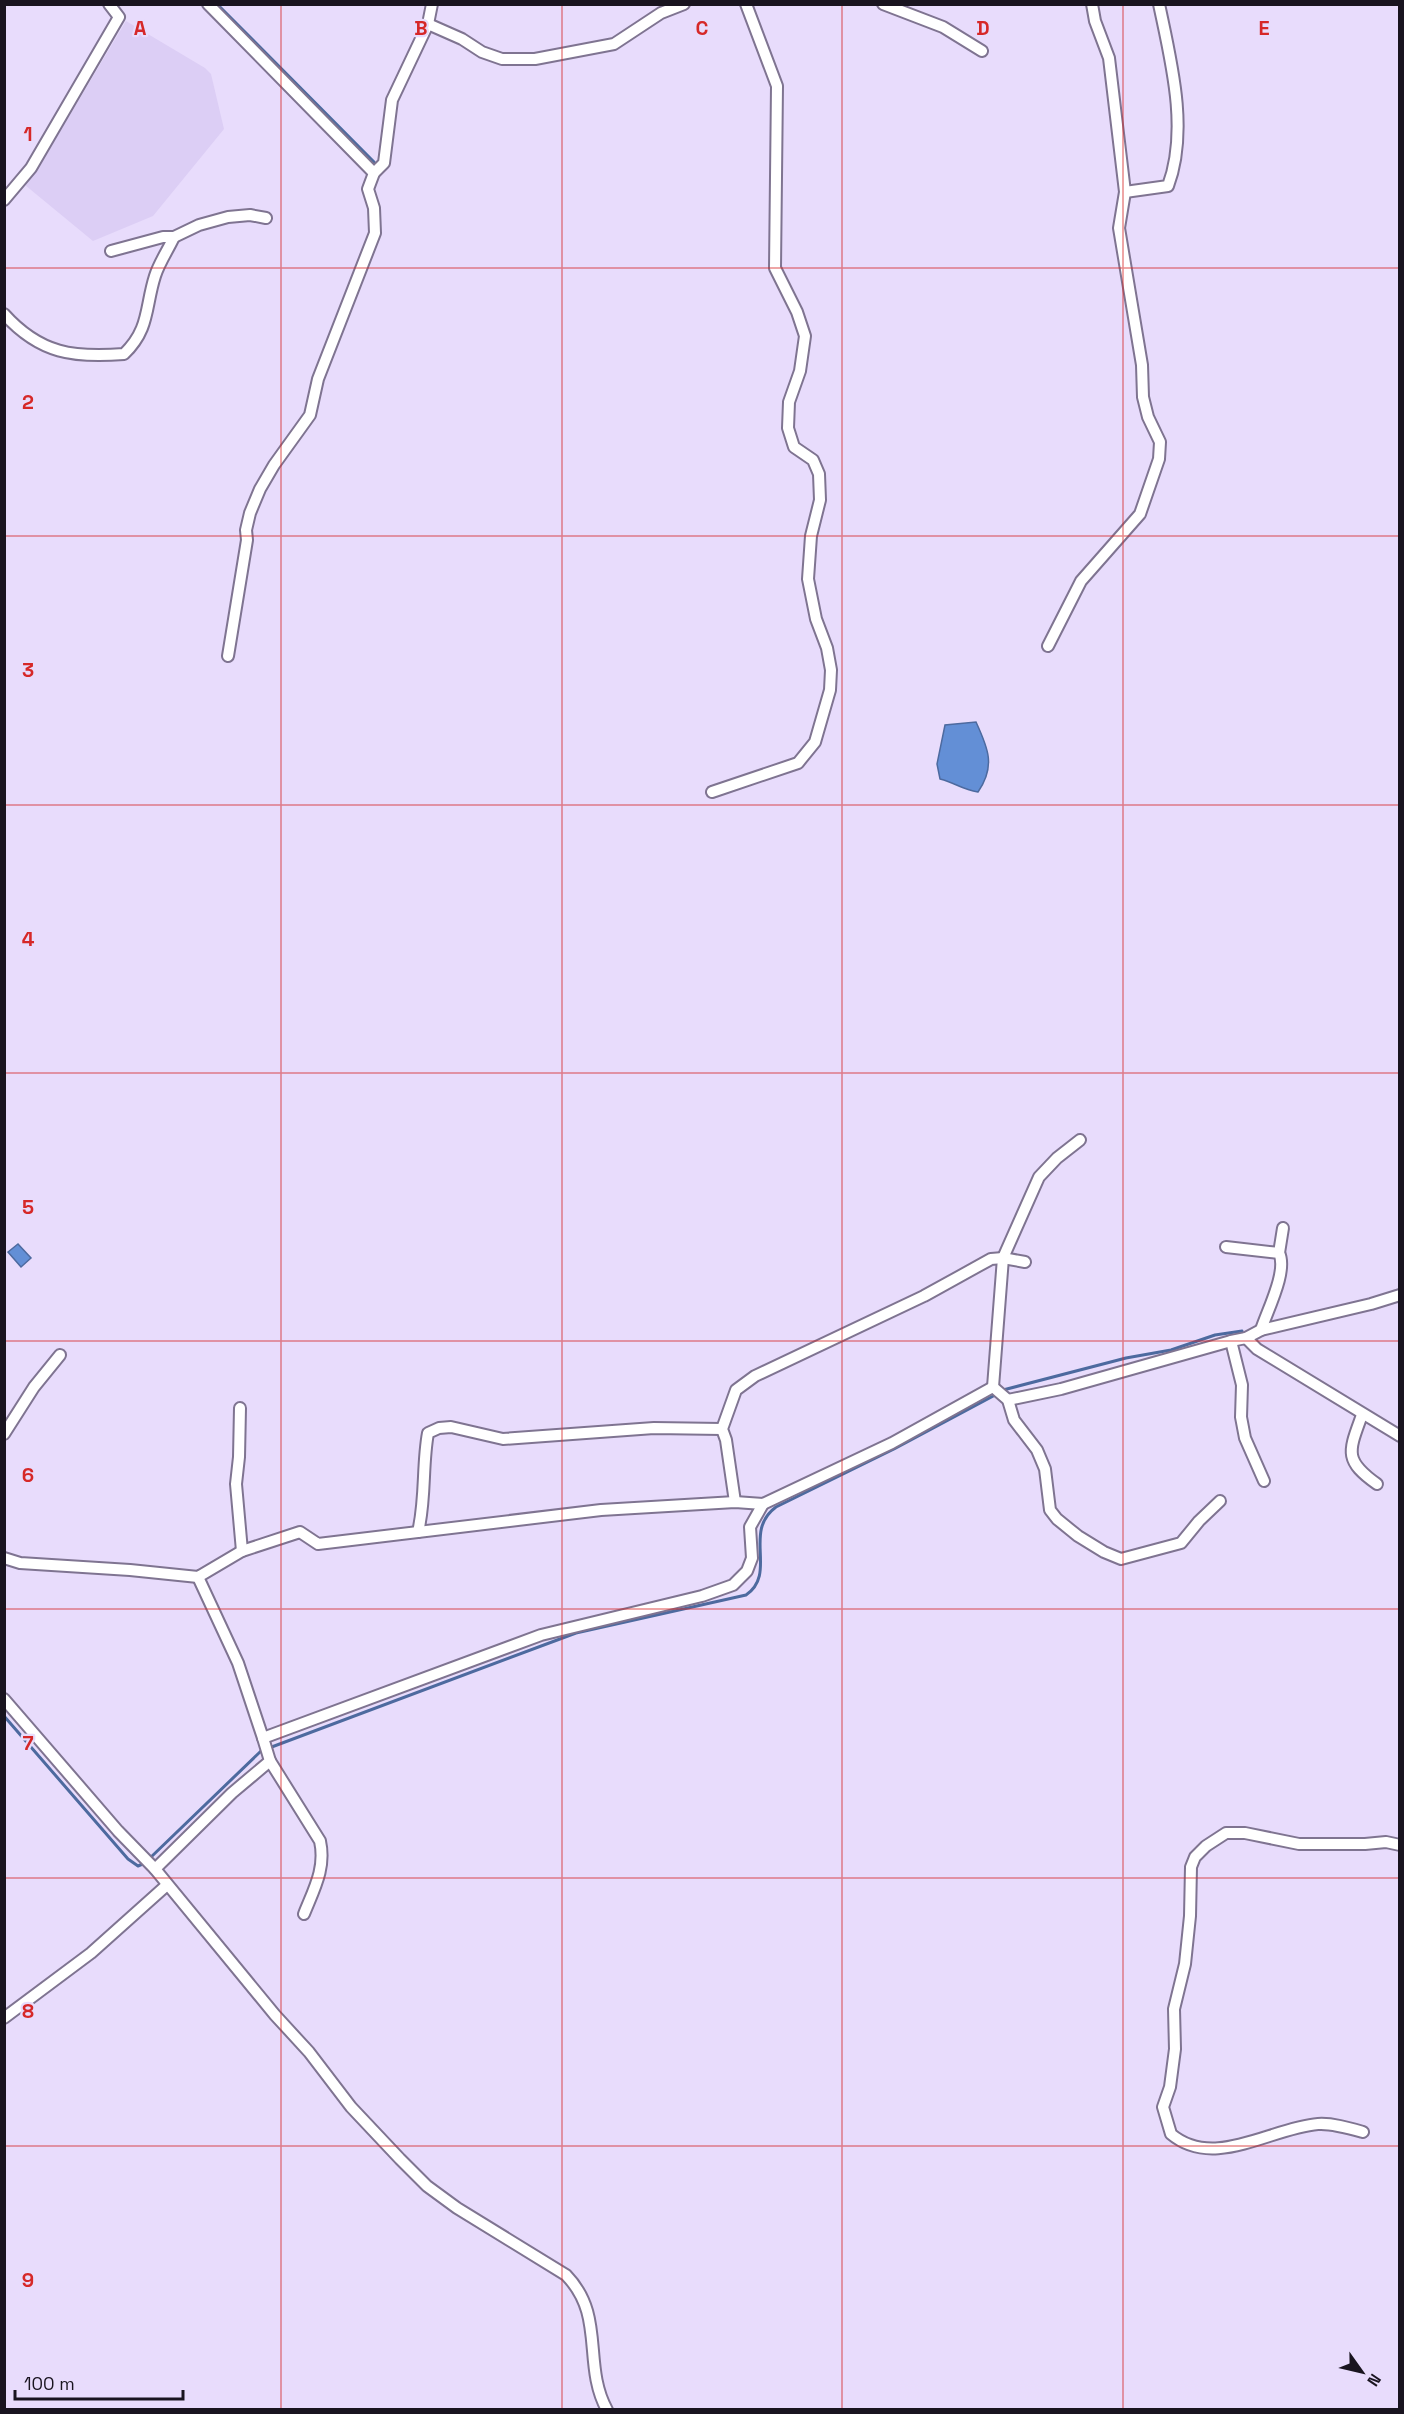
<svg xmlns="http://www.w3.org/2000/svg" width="1404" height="2414" font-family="'Space Grotesk',sans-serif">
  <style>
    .built { fill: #dccef5 }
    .water { fill: #638fd6; stroke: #4d6a9f; stroke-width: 1.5 }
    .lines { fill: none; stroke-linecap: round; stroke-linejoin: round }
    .stream { stroke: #4d6a9f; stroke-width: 3 }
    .minor-casing { stroke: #7f7491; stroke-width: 14 }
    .minor { stroke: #fff; stroke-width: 10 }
    .grid { fill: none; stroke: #d62828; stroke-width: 1.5; stroke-opacity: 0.55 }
    .grid-label { font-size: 20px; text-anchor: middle; font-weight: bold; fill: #d62828; stroke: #e8dcfc; stroke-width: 4.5; stroke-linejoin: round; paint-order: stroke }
  </style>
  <rect width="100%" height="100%" fill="#e8dcfc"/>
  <!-- built -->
  <polygon class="built" points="126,21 205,68 211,74 224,129 153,216 93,241 25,185 49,150"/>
  <!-- water -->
  <g class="water">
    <path d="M976 722C988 748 996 766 978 792 961 789 956 783 940 779L937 764 945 725Z"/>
    <polygon points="18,1244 31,1258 21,1267 8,1252"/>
  </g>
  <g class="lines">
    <!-- stream -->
    <g class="stream">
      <polyline points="217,4 374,162"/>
      <polyline points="1003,1390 1126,1358 1171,1350 1215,1335 1242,1331"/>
      <polyline points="4,1716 128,1859 138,1866 145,1863"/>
      <path d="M150 1858 261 1751 576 1633 746 1595C778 1573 742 1532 776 1507L894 1449 997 1394"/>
    </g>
    <defs>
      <g id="minor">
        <polyline points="208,4 374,173"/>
        <polyline points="883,4 943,27 982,51"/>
        <polyline points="428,24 462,39 482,52 502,59 535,59 614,44 661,13 684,4"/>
        <path d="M1125 192 1168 186C1189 130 1171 61 1159 4"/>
        <polyline points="4,200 31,168 119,17 109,4"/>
        <polyline points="111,251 163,237 174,237 199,225 228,217 250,215 266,218"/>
        <path d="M4 314C40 354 74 358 124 354 150 329 145 307 155 276 159 263 168 250 174 237"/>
        <polyline points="1048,646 1081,581 1140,514 1159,459 1160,442 1148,417 1143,397 1142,365 1119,228 1125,192 1109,58 1095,21 1092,4"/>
        <polyline points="228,656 247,540 246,530 250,513 260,489 274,465 310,415 318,379 375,233 374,208 368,189 374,173 384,163 392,100 428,24 432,4"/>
        <polyline points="712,792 798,763 815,742 830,690 831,670 827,648 816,619 808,579 811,536 820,500 819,474 813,460 794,447 788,428 789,402 800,371 805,336 797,312 775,268 777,86 746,4"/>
        <path d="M1226 1247 1279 1253C1288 1271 1267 1311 1261 1330"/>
        <polyline points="1279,1253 1283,1228"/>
        <polyline points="1246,1338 1257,1349 1400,1436"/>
        <polyline points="993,1387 1008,1400 1014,1420 1037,1450 1045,1469 1050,1510 1057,1519 1078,1536 1104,1552 1121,1559 1181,1543 1199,1521 1220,1501"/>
        <polyline points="993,1387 1003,1258 1039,1177 1057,1158 1080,1140"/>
        <polyline points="1008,1400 1061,1389 1231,1341"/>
        <polyline points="240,1408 239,1457 236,1484 242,1551"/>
        <path d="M1362 1415C1349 1451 1343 1460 1377 1484"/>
        <polyline points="4,1434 34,1387 60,1355"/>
        <polyline points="1264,1481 1245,1438 1241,1417 1242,1385 1231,1341 1246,1338 1261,1330 1371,1304 1400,1295"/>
        <polyline points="735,1502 726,1440 722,1429 736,1390 755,1376 924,1296 991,1259 1003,1258 1025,1262"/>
        <path d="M418 1532C426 1499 422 1465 428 1433L439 1428 451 1427 503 1439 654 1428 722 1429"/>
        <polyline points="4,1558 20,1563 130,1570 198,1577 242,1551 300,1532 318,1544 601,1510 735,1502 763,1504 892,1443 993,1387"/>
        <polyline points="198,1577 238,1663 263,1738"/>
        <path d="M4 1699 118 1831 155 1869 275 2015 309 2052 351 2107 400 2159 427 2186 457 2208 566 2275C606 2316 582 2364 607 2410"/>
        <path d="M270 1761 320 1841C326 1868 314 1889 304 1914"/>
        <polyline points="155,1869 232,1793 270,1761 263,1738 541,1635 702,1596 733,1585 747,1571 752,1558 750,1527 763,1504"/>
        <polyline points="4,2018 91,1953 167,1885"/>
        <path d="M1363 2132C1349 2128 1332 2123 1318 2124 1270 2128 1214 2170 1171 2134L1163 2107 1170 2087 1175 2049 1174 2009 1185 1964 1190 1916 1191 1867 1195 1857 1206 1846 1226 1833H1245L1299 1844H1365L1386 1842 1400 1845"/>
      </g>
    </defs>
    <!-- minor casing -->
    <use href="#minor" class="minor-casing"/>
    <!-- minor -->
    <use href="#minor" class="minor"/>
  </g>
  <!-- grid -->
  <path class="grid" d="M281 4V2410M562 4V2410M842 4V2410M1123 4V2410M4 268H1400M4 536H1400M4 805H1400M4 1073H1400M4 1341H1400M4 1609H1400M4 1878H1400M4 2146H1400"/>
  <g class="grid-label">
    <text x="140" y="35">A</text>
    <text x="421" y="35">B</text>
    <text x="702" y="35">C</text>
    <text x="983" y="35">D</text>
    <text x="1264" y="35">E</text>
    <text x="28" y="141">1</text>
    <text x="28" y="409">2</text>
    <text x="28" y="677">3</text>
    <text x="28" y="946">4</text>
    <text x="28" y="1214">5</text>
    <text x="28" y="1482">6</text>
    <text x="28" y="1750">7</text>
    <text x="28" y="2018">8</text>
    <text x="28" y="2287">9</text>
  </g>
  <!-- border -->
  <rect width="1404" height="2414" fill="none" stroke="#19141f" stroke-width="12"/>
  <!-- north arrow -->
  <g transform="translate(1362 2372) rotate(124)" stroke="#e8dcfc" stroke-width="4.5" paint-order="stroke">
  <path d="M0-4.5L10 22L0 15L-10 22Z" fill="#19141f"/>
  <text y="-9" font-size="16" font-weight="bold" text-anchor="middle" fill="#19141f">N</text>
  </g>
  <!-- scale -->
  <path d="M15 2390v9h168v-9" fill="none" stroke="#19141f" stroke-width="3"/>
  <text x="24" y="2390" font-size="18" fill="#19141f" stroke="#e8dcfc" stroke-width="4.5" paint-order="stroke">100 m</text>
</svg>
